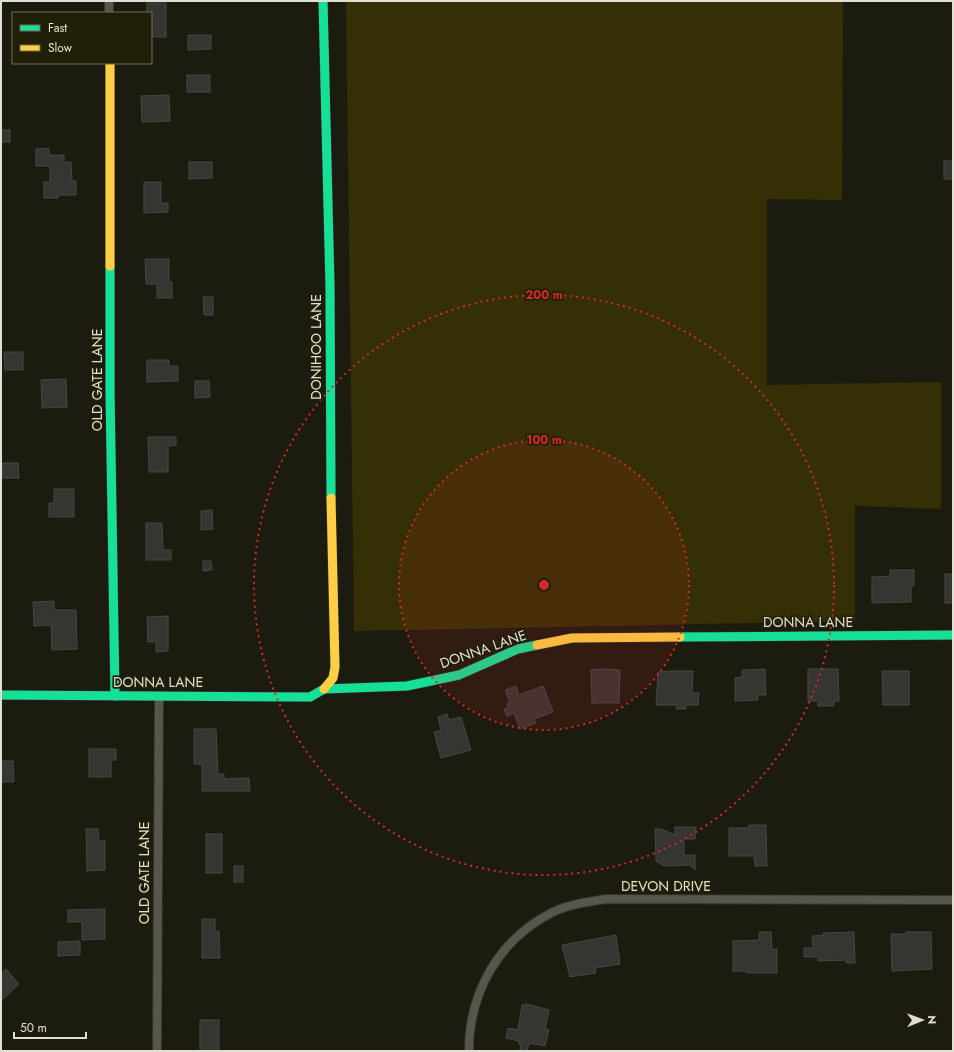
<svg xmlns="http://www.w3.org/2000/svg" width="954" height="1052" font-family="Jost,sans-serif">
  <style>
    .green { fill: #352f05 }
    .building { fill: #353532; stroke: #464744 }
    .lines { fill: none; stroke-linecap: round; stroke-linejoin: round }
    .street-casing { stroke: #36352d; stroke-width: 10 }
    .fast-casing { stroke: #36352d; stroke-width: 10 }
    .slow-casing { stroke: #36352d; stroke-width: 10 }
    .street { stroke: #57564d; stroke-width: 8 }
    .fast { stroke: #16e098; stroke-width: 9 }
    .slow { stroke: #ffcf43; stroke-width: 9 }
    .ring { fill: none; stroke: #d62828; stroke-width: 2; stroke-dasharray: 2 4 }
    .labels { text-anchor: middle; stroke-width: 3.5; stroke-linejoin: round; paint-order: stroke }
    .street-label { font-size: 14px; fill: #e1dfd2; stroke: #221f09 }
    .centre { fill: #d62828; stroke: #221f09; stroke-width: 2 }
    .ring-label { font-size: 12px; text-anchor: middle; font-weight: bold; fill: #d62828; stroke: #221f09; stroke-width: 3.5; stroke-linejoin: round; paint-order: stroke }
  </style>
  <rect width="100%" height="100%" fill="#1c1b0f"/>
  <!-- green -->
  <polygon class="green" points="346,1 843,1 842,200 767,199 767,385 941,382 941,509 855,506 855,621 354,631"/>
  <!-- building -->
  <g class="building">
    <polygon points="147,3 166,3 166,37 151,37 151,13 147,13"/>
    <polygon points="188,35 211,35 211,49 188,50"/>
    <rect x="187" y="75" width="23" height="17"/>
    <polygon points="169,95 170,121 142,122 141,96"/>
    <rect x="1" y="130" width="9" height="12"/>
    <polygon points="49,148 49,155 64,155 64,162 71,162 72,181 76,181 76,195 58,195 58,198 44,198 44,182 50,182 50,166 36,166 36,149"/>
    <rect x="944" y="161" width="9" height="18"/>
    <polygon points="189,162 212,162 212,178 189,179"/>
    <polygon points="144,182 161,182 161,203 168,203 168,212 144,213"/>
    <polygon points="145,259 169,259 169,282 172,282 172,298 157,298 157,284 146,284"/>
    <polygon points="203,297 213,297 213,315 204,315"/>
    <polygon points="4,352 23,352 23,370 5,370"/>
    <polygon points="147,360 169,360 169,366 178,366 178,381 147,382"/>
    <polygon points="66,379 67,407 42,408 41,380"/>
    <polygon points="195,381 209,381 210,397 195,398"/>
    <polygon points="148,437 176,437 176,445 168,446 168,472 149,472"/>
    <polygon points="2,463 18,463 19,478 2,478"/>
    <polygon points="54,489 74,489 74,517 49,517 49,503 54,503"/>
    <polygon points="212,510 213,529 201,530 201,511"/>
    <polygon points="146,523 162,523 163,550 171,550 171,560 146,560"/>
    <polygon points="203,561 211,561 212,570 203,571"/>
    <polygon points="890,570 914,570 914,586 911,586 911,602 872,603 872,577 890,576"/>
    <rect x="945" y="574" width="8" height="29"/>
    <polygon points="54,601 54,610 76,610 77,649 52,650 51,625 34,626 33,602"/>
    <polygon points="168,616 168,651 156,652 156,642 148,642 147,617"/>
    <polygon points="602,669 620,670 619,703 592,703 591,670"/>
    <polygon points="765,669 766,695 758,695 758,700 735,701 735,678 742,677 742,670"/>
    <polygon points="808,669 838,669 839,701 834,701 834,706 818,706 818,701 808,701"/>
    <polygon points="671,671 693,671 692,693 699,693 698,705 686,705 686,709 676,709 677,705 656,705 658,672"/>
    <polygon points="882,671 909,671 909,705 883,705"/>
    <polygon points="516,686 519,695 543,686 553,712 534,719 536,723 520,729 514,713 507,716 504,709 508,707 507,704 510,703 505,690"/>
    <polygon points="447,714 449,720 461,717 471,750 441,758 434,732 441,730 438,717"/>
    <polygon points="194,729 216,729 218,774 224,774 224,779 249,778 250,791 202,791 202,764 194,764"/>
    <polygon points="89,749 116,749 116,760 111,760 111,777 89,777"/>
    <polygon points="1,761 13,761 14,782 1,782"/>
    <polygon points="749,825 766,825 767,866 755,866 754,856 729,856 729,828 749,828"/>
    <polygon points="675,827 696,827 695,839 684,839 684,855 695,855 695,870 690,865 664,866 656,861 655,829 661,829 675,835"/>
    <polygon points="86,829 98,829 99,841 105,841 105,870 87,871"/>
    <rect x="206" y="834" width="16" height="39"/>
    <rect x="234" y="866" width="9" height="16"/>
    <polygon points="105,909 105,939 82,940 82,922 68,922 68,910"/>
    <polygon points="202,919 215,919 215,931 219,931 220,958 202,958"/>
    <polygon points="759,932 771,932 772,950 777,949 777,973 746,973 746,971 733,971 733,941 759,940"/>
    <polygon points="854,932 855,963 846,963 846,960 818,961 818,957 804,957 804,948 813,948 812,936 824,935 823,933"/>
    <polygon points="906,932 931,932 932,969 892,971 891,934 906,934"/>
    <polygon points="616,935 620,964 595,968 596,973 570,977 562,945"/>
    <polygon points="80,941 80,955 58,956 58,942"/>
    <polygon points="6,969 19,984 1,1001 1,974"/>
    <polygon points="527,1004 549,1010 545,1029 549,1030 545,1046 529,1043 527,1051 520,1051 521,1044 519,1044 519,1041 506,1038 508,1028 518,1030 522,1005"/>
    <rect x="200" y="1020" width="19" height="31"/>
  </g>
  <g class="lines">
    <defs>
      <g id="street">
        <polyline points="109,1 109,13"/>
        <polyline points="157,1051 159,696"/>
        <path d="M469 1051C469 992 499 939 553 912 569 904 588 902 606 899L953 900"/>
      </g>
      <g id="fast">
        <polyline points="323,1 330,286 331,498"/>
        <polyline points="110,266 110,391 115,696"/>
        <polyline points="680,637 953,635"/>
        <polyline points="1,695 310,697 324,689 407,686 459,675 518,649 537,645"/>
      </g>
      <g id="slow">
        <polyline points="110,63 110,266"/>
        <polyline points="537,645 572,638 680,637"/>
        <polyline points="324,689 333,678 335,667 331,498"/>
      </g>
    </defs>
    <!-- street casing -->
    <use href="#street" class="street-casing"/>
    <!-- fast casing -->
    <use href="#fast" class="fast-casing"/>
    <!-- slow casing -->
    <use href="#slow" class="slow-casing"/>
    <!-- street -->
    <use href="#street" class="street"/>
    <!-- fast -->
    <use href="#fast" class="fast"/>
    <!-- slow -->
    <use href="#slow" class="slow"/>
  </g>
  <!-- distance rings -->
  <circle cx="544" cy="585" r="145" fill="#d62828" fill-opacity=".12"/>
  <g class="ring">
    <circle cx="544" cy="585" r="145"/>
    <circle cx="544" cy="585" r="290"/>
  </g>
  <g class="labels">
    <!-- street labels -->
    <g class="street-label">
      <text transform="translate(316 347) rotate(-90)" y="5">DONIHOO LANE</text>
      <text transform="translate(97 380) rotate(-90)" y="5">OLD GATE LANE</text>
      <text x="808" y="627">DONNA LANE</text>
      <text transform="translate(483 649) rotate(-19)" y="5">DONNA LANE</text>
      <text x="158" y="687">DONNA LANE</text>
      <text transform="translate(144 873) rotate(-90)" y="5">OLD GATE LANE</text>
      <text x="666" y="891">DEVON DRIVE</text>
    </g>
  </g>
  <circle cx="544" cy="585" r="6" class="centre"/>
  <g class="ring-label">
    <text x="544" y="299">200 m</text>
    <text x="544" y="444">100 m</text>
  </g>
  <!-- border -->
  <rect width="954" height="1052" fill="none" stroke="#e1dfd2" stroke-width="4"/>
  <!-- legend -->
  <rect x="12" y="12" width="140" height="52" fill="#221f09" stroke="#6e6c59"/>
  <rect x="20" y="25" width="20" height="6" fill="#16e098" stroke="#6e6c59"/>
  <text x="48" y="32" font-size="12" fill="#e1dfd2">Fast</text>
  <rect x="20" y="45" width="20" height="6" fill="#ffcf43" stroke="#6e6c59"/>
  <text x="48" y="52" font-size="12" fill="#e1dfd2">Slow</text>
  <!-- north arrow -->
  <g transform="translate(922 1020) rotate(89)" stroke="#221f09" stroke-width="3" paint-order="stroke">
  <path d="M0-3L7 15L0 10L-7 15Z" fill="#e1dfd2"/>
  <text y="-6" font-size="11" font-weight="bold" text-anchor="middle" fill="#e1dfd2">N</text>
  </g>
  <!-- scale -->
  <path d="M14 1032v6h72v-6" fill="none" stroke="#e1dfd2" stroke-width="2"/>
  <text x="20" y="1032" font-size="12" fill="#e1dfd2" stroke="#221f09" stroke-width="3" paint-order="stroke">50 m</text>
</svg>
